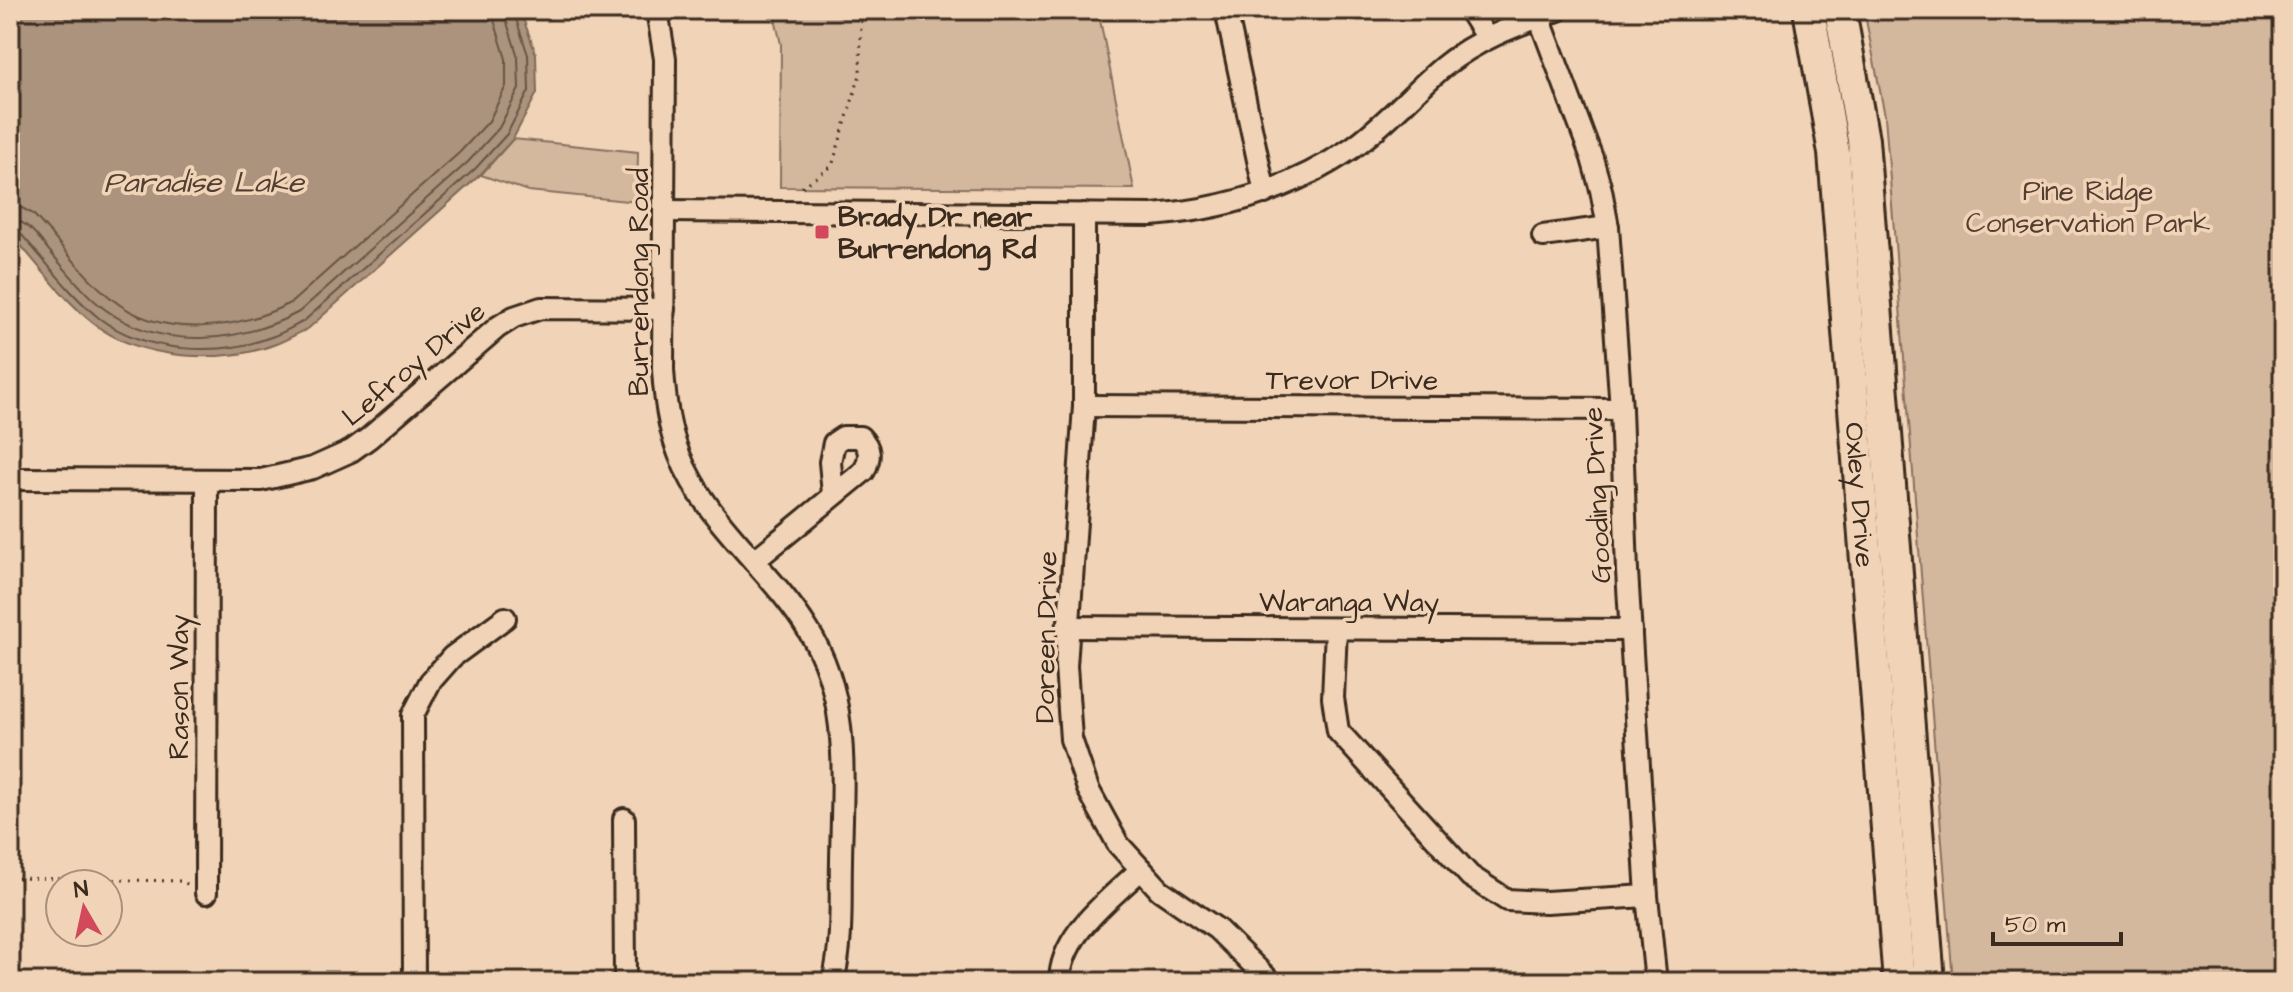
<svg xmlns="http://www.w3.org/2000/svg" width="2293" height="992" font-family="'Architects Daughter',sans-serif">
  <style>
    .green { fill: #d3b89e; stroke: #87715e; stroke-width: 2 }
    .water { fill: #ab937d; stroke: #7e6957; stroke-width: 2 }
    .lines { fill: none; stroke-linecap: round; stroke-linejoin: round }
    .shore { stroke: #685444; stroke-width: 2 }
    .minor-casing { stroke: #3b2a1e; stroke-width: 26 }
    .primary-casing { stroke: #3b2a1e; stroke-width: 36 }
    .path { stroke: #3b2a1e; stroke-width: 3; stroke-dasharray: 2 6; stroke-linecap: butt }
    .minor { stroke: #f1d4b7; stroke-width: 20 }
    .primary { stroke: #f1d4b7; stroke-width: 30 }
    .poi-dot { fill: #d1495b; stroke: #f1d4b7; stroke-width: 3 }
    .labels { text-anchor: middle; stroke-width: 7; stroke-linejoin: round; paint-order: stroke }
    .park-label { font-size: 28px; fill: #523f31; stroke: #f1d4b7 }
    .poi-label { font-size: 28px; font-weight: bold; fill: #3b2a1e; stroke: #f1d4b7; text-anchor: start }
    .street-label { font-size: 28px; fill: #3b2a1e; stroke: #f1d4b7 }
    .water-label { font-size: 30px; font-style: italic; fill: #513f31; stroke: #f1d4b7 }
  </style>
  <rect width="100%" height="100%" fill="#f1d4b7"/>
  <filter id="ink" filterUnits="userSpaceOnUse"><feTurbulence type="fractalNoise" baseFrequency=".0125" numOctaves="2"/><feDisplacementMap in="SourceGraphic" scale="16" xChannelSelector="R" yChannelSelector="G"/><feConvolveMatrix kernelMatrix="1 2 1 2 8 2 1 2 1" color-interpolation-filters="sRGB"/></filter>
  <g filter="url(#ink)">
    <!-- green -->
    <g class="green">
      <polygon points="773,10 1098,10 1134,189 780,187 781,44"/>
      <polygon points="1864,10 2283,10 2283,982 1953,982 1885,116"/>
      <polygon points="513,139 638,152 637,202 528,191 481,175"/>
    </g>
    <!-- water -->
    <path class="water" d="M10 10H520L536 54 537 93 513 139 480 175 309 328C298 333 287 340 276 344 223 365 139 360 93 323 62 298 37 263 10 233Z"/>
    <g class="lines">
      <!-- shore -->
      <g class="shore">
        <path d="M10 207 22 208 33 214C60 242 82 275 112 299 162 340 239 330 292 302L459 153 489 121 506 86V59L491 10"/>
        <path d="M10 219C28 220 40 240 51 253 68 272 85 295 106 310 162 351 241 343 299 312L468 162 499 128 519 89 518 57 503 10"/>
        <path d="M10 229 19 232C45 260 69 294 99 318 145 353 219 357 271 337 283 333 294 326 304 321L475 169 507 134 529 91 528 55 513 10"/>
      </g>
      <defs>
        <g id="minor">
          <path d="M657 10 665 59 663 370C665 399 668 426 679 454 705 522 770 568 808 630 852 699 842 782 841 861 840 901 843 943 833 982"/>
          <polyline points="1226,10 1265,193"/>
          <polyline points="1469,10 1487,38"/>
          <polyline points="1539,17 1592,158 1601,190 1608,227 1621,409 1627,571 1647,896 1656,982"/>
          <path d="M666 211 1152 215C1224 210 1292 189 1352 148 1386 124 1412 93 1443 67 1477 39 1517 25 1558 10"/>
          <polyline points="1084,214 1084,406 1066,666 1071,739 1088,789 1118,844 1160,890 1217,929 1271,982"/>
          <polyline points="1543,236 1608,227"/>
          <polyline points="1084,406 1621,409"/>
          <polyline points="10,479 261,480 313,468 351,451 369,438 498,327 514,317 541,308 664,309"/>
          <path d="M754 561 864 471C871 457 871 448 860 437H843L834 443 830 462 833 494"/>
          <polyline points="1067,627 1631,630"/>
          <polyline points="1336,629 1333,698 1338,731 1470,876 1507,900 1546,902 1647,896"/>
          <polyline points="624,819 625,982"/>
          <polyline points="206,893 207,480"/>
          <polyline points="414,982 413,715 430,682 452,657 505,618"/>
          <path d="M1060 982C1060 934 1110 900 1141 869"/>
        </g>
        <g id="primary">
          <path id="s1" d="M1809 10 1834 153 1899 982"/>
          <polyline points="1840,10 1863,140 1929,982"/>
        </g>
      </defs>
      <!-- minor casing -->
      <use href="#minor" class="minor-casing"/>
      <!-- primary casing -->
      <use href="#primary" class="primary-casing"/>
      <!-- path -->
      <g class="path">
        <polyline points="802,187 832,166 860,75 861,10"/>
        <polyline points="10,878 181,881 189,885"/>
      </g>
      <!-- minor -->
      <use href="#minor" class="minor"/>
      <!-- primary -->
      <use href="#primary" class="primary"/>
    </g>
  </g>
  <!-- markers -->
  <rect class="poi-dot" x="814" y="224" width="16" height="16" rx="4"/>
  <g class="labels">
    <!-- park labels -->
    <g class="park-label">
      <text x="2088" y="200">Pine Ridge<tspan x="2088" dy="32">Conservation Park</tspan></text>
    </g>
    <!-- poi labels -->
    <g class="poi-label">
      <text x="838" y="226">Brady Dr near<tspan x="838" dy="32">Burrendong Rd</tspan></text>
    </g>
    <!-- street labels -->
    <g class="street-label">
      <text transform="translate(638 282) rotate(-90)" y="10">Burrendong Road</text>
      <text transform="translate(413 363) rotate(-40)" y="10">Lefroy Drive</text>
      <text x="1352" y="389">Trevor Drive</text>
      <text transform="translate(1596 495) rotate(-93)" y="10">Gooding Drive</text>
      <text dy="10" stroke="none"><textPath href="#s1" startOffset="488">Oxley Drive</textPath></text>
      <text x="1349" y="611">Waranga Way</text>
      <text transform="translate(1045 637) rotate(-89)" y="10">Doreen Drive</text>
      <text transform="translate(178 687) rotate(-90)" y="10">Rason Way</text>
    </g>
    <!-- water labels -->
    <g class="water-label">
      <text x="204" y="192">Paradise Lake</text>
    </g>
  </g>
  <!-- margin -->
  <rect width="2293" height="992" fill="none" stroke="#f1d4b7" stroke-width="40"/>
  <rect x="20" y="20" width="2253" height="952" fill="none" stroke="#3b2a1e" stroke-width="3" filter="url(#ink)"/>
  <!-- north arrow -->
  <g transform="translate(84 908) rotate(351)"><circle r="38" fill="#f1d4b7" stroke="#a8907a" stroke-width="2"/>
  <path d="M0-6L14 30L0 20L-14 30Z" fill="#d1495b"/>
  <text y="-12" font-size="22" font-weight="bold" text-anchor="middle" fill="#3b2a1e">N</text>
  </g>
  <!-- scale -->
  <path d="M1993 932v12h128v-12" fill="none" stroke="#3b2a1e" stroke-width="4"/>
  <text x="2005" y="932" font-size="24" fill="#3b2a1e" stroke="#f1d4b7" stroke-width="6" paint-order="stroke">50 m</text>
</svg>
